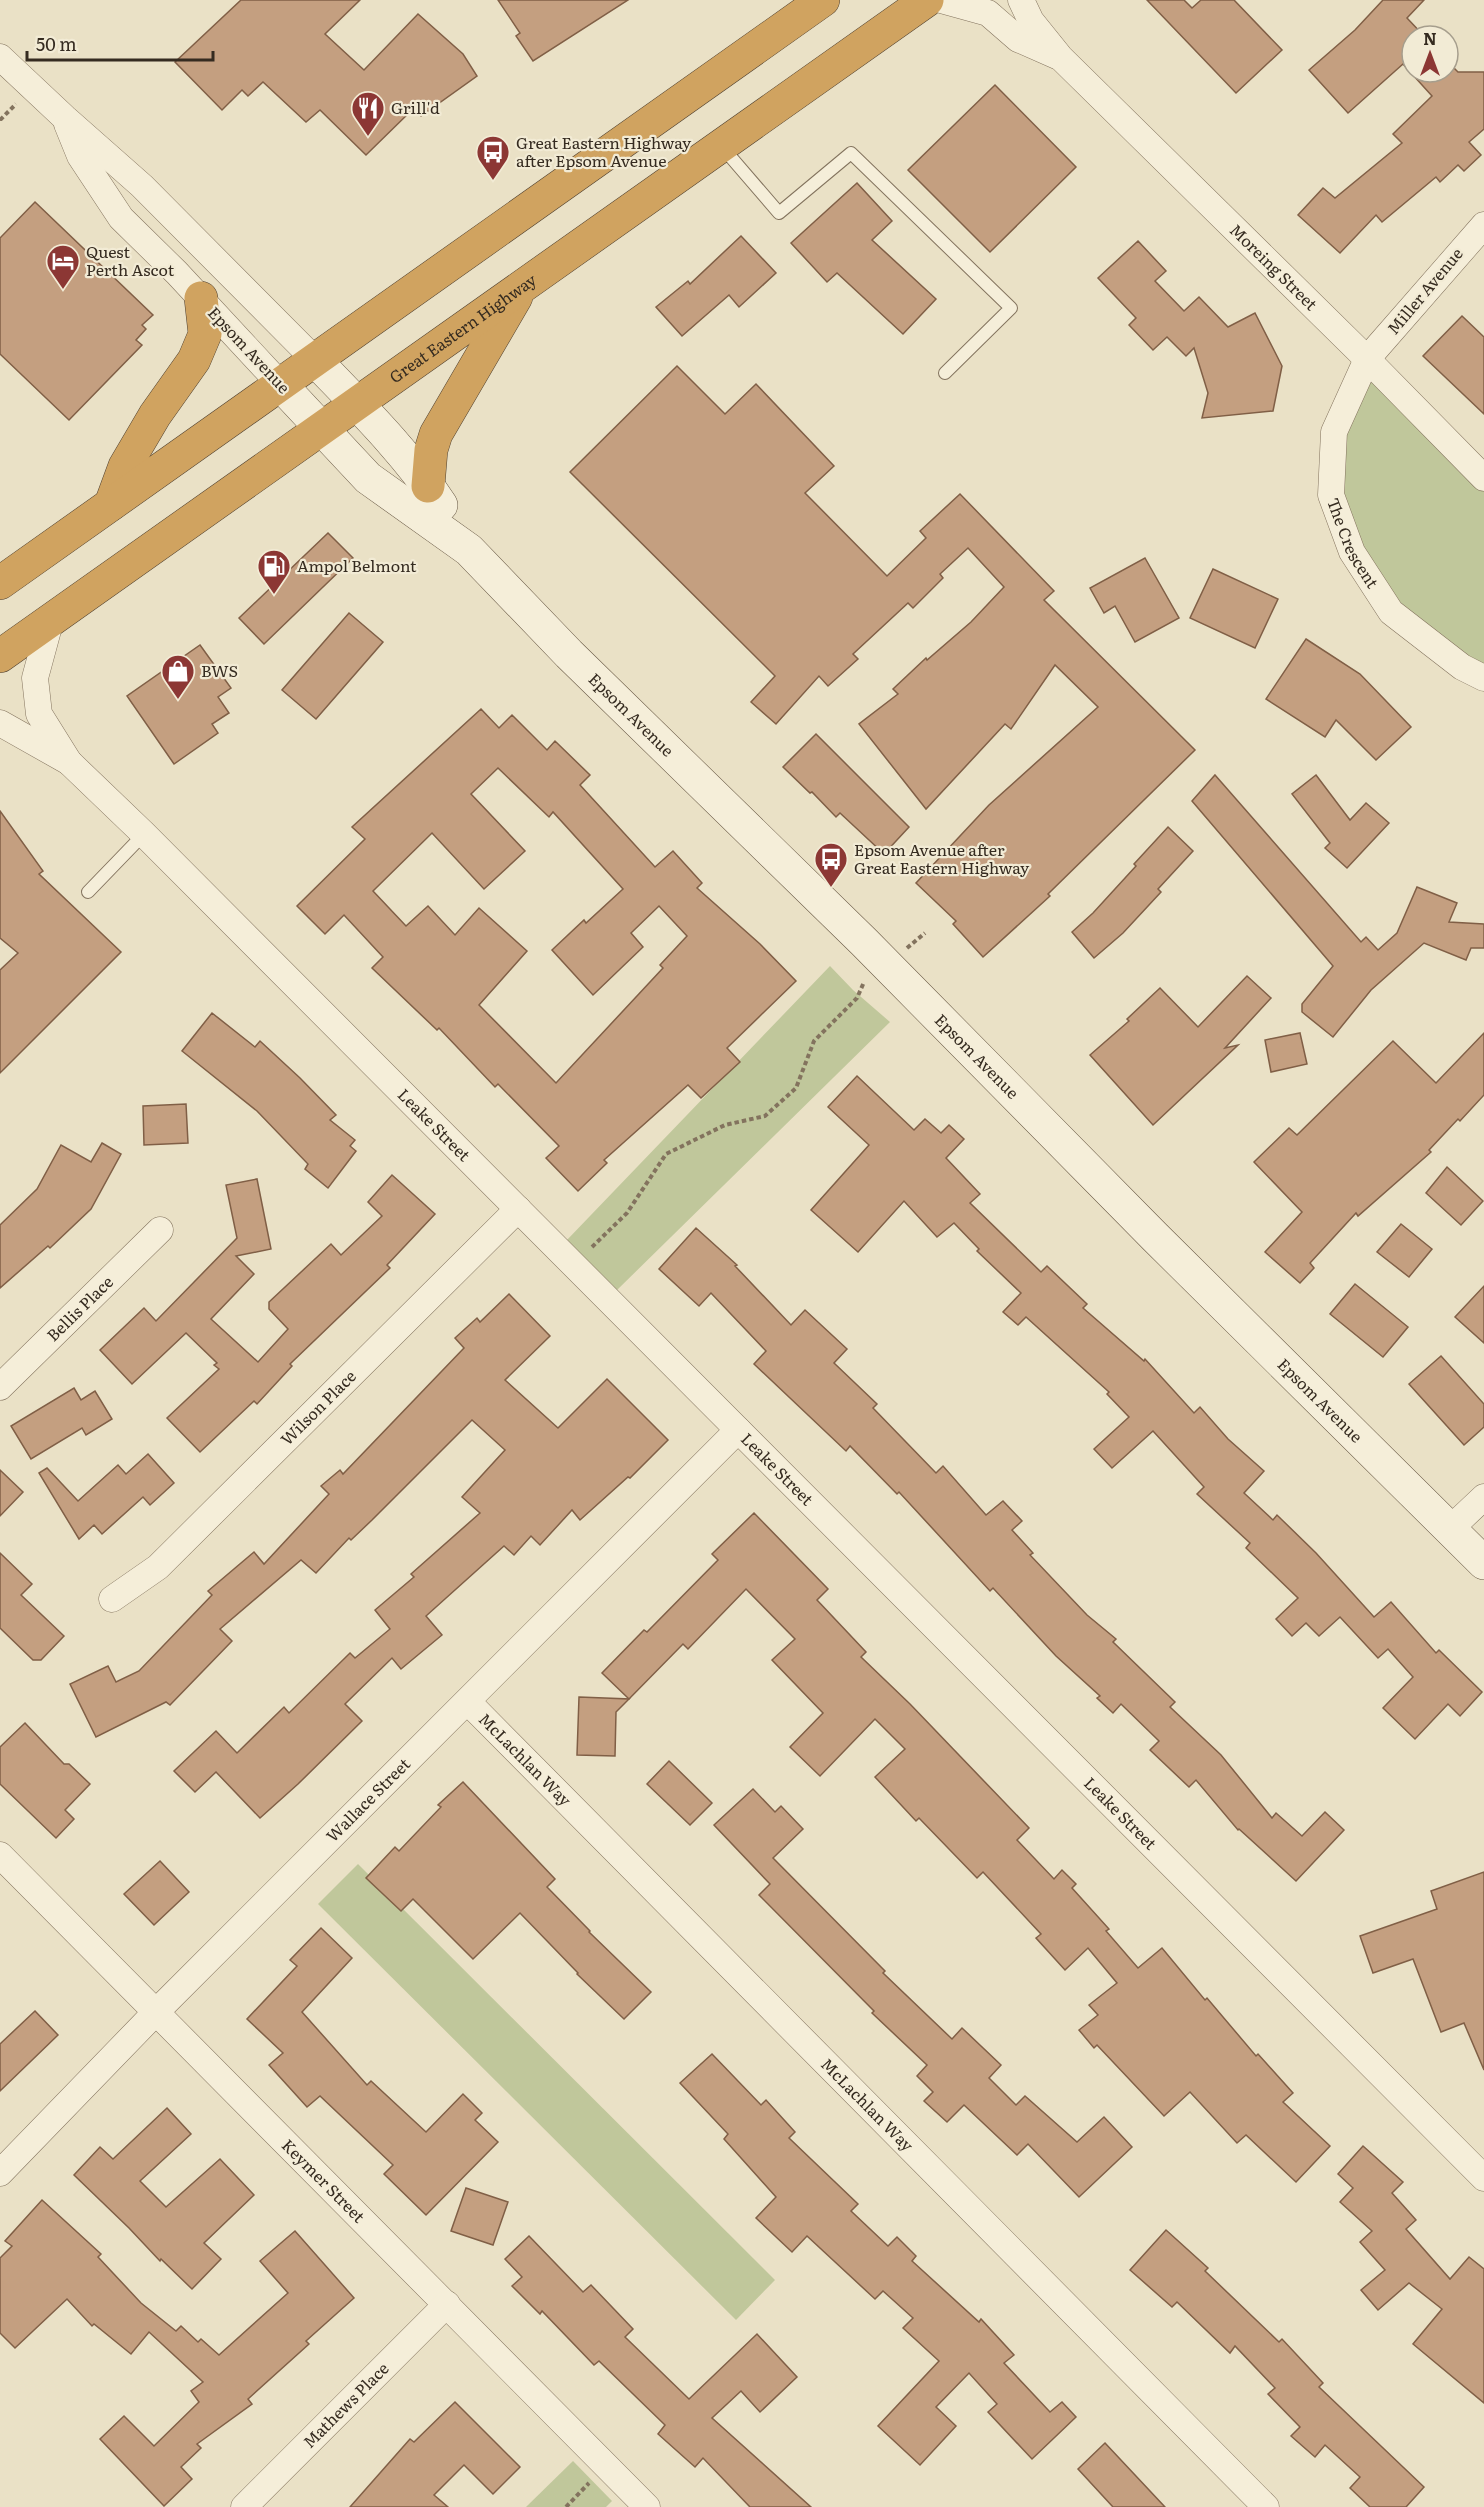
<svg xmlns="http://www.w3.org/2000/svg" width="1484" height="2507" font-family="Literata,serif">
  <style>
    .green { fill: #c0c79b }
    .building { fill: #c49f80; stroke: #805f46; stroke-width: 1.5; fill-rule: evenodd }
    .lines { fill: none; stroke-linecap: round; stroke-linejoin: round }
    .lane-casing { stroke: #83735e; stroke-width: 14 }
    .street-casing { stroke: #83735e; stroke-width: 27 }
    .secondary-casing { stroke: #655541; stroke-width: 34 }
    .highway-casing { stroke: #514231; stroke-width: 34 }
    .path { stroke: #83735e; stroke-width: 4; stroke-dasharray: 4.5 3; stroke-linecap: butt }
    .lane { stroke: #f5eed9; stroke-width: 12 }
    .street { stroke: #f5eed9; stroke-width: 26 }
    .secondary { stroke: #f5eed9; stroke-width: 33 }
    .highway { stroke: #d0a360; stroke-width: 33 }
    .labels { text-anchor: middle; stroke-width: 4.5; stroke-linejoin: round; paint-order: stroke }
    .poi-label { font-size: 16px; fill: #352b20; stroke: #f2ebd5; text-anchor: start }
    .street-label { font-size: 16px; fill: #352b20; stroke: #f2ebd5 }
  </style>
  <rect width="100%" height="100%" fill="#eae1c6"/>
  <!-- green -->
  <g class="green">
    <polygon points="1367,359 1484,478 1484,678 1428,642 1352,552 1334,432"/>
    <polygon points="830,966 853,990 890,1022 616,1291 566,1241"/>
    <polygon points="358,1864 775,2280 736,2320 318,1904"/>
    <polygon points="573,2461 612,2501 606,2507 526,2507"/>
  </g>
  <!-- building -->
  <g class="building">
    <polygon points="241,0 360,0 325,34 364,70 418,14 463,54 477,76 421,116 413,109 366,155 320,110 306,122 263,82 248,96 242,90 222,110 175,62"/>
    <polygon points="498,0 628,0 533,61 516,36 520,33"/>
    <polygon points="1147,0 1184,0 1192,8 1201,0 1234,0 1282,50 1236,93"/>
    <polygon points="1383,0 1424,0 1407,18 1424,36 1412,36 1412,72 1448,72 1448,62 1458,72 1484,72 1484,129 1469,142 1481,155 1464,171 1458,165 1440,182 1436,177 1382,222 1376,215 1340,253 1298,215 1323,188 1335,198 1402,143 1393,134 1432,96 1403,64 1348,113 1309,70 1355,30"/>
    <polygon points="995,85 1076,167 990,252 908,170"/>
    <polygon points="857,183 892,221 872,240 936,299 903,334 837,273 827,282 791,243"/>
    <polygon points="35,202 153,315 142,325 146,329 136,340 142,345 69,420 0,354 0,238"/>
    <polygon points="741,236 776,273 739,307 729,295 682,336 656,307 688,281 690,284"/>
    <polygon points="1138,241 1166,271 1155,281 1184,311 1199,297 1228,327 1255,313 1282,366 1273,411 1202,418 1208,393 1194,348 1186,356 1167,337 1153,350 1129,325 1136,318 1098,278"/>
    <polygon points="1462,316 1484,337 1484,414 1423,356"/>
    <polygon points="677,366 725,414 756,384 834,466 805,493 887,576 926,538 920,531 960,494 1054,591 1044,600 1195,750 1048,894 1050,896 983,957 953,924 956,921 916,883 989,805 1098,707 1055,665 1011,729 1005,724 926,809 859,724 898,694 893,689 926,658 927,660 971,622 1004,587 968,548 940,574 943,578 913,608 908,603 853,654 858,659 828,686 819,676 776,724 751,702 775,676 570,472"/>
    <polygon points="328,533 353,558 264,644 239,618"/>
    <polygon points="1145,558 1179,618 1135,642 1115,606 1104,613 1090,588"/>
    <polygon points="1213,569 1278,599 1255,648 1190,618"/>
    <polygon points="349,613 383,642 316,719 282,690"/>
    <polygon points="1306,639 1360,674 1411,727 1376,760 1336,720 1325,737 1266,699"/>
    <polygon points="200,645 231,688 218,697 229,713 212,724 218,733 174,764 127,696"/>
    <path d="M481 709 499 728 512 715 547 750 555 741 590 775 580 785 655 867 673 851 702 883 697 888 760 944 796 981 727 1048 740 1062 701 1098 688 1085 604 1160 607 1163 578 1191 546 1158 559 1146 498 1084 495 1087 439 1028 437 1030 372 968 383 957 344 915 325 934 297 906 365 839 352 827ZM498 768 549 817 553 812 623 889 586 923 584 920 552 950 593 995 643 947 631 933 659 906 687 936 660 965 663 968 556 1083 479 1005 527 951 479 908 455 935 428 906 406 926 373 891 432 833 484 889 525 851 471 794Z"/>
    <polygon points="816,734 909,827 884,854 840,813 836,817 812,792 810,793 783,767"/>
    <polygon points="1215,775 1361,942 1366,937 1378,950 1397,933 1417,887 1457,903 1449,922 1484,924 1484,948 1471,948 1466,960 1424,943 1371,990 1333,1037 1302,1012 1302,1004 1333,966 1192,801"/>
    <polygon points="1316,775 1350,820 1366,803 1389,823 1347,868 1325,848 1330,843 1292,794"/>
    <polygon points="0,811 43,871 39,874 121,952 0,1073 0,970 18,953 0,938"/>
    <polygon points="1168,827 1193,851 1158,889 1161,892 1123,933 1094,958 1072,932 1093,913 1136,866 1134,864"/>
    <polygon points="1247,976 1271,998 1225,1048 1238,1045 1153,1125 1090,1055 1129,1021 1127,1019 1160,988 1198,1027"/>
    <polygon points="212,1013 255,1047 260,1041 300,1078 336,1115 330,1120 355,1140 350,1146 356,1151 328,1188 305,1169 308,1164 257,1111 182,1051"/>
    <polygon points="1300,1033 1307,1064 1271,1072 1265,1040"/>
    <polygon points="1484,1033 1484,1095 1460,1121 1458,1119 1429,1150 1431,1152 1358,1216 1356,1213 1310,1263 1314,1268 1300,1283 1265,1252 1302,1212 1254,1162 1289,1128 1297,1135 1393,1041 1436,1083"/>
    <polygon points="857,1076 914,1130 925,1119 941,1133 949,1125 964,1139 946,1158 980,1194 970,1203 1041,1272 1047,1266 1087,1304 1083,1308 1144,1361 1145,1359 1194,1413 1200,1407 1228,1439 1264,1471 1244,1493 1273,1520 1277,1515 1316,1553 1374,1617 1391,1602 1436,1653 1439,1650 1482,1692 1460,1716 1448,1704 1415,1739 1383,1708 1413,1677 1388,1649 1378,1658 1340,1617 1319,1636 1306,1623 1292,1636 1276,1619 1298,1598 1246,1548 1250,1543 1197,1494 1204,1487 1153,1431 1112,1468 1094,1449 1129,1417 1107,1394 1109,1392 1026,1317 1018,1325 1003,1312 1021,1293 977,1251 979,1249 954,1223 937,1237 904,1201 858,1252 811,1210 869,1145 828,1107"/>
    <polygon points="186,1104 188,1143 144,1145 143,1106"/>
    <polygon points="102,1143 121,1154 91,1209 50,1248 48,1246 0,1288 0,1225 37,1189 61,1145 91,1162"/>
    <polygon points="1447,1167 1483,1201 1461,1225 1426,1193"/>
    <polygon points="392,1175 435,1214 387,1265 390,1268 290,1364 292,1366 257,1404 254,1401 200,1452 167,1418 219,1369 214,1365 217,1363 186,1333 132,1384 100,1350 144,1308 156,1321 237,1238 226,1185 257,1179 271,1249 236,1256 254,1274 211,1319 258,1362 288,1329 269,1309 269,1302 331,1244 341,1255 382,1216 368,1202"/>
    <polygon points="1401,1224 1432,1249 1409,1277 1377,1252"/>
    <polygon points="696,1228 737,1265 735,1266 791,1325 805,1310 847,1349 834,1363 877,1404 873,1408 936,1473 943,1466 986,1515 1003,1501 1022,1521 1012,1530 1033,1553 1030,1555 1087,1615 1116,1639 1113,1642 1175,1702 1170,1707 1221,1755 1272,1818 1276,1813 1302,1836 1325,1812 1344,1830 1296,1881 1239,1829 1238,1830 1196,1780 1189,1787 1150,1750 1159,1741 1121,1704 1113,1713 1097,1698 1100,1696 1056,1656 993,1588 990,1591 899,1492 897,1494 850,1446 846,1451 754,1364 766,1351 711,1293 699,1306 659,1269"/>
    <polygon points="1355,1284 1408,1327 1383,1357 1330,1314"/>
    <polygon points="1484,1286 1484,1343 1455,1317"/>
    <polygon points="509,1294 550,1336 505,1380 558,1428 607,1379 668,1440 630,1478 628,1477 580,1520 572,1510 540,1545 531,1536 514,1555 504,1546 426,1616 442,1635 401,1669 392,1658 345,1704 362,1721 298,1784 260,1818 216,1772 195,1792 174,1771 216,1731 237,1753 284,1707 289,1713 350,1653 355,1658 390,1629 375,1610 414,1577 411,1574 480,1513 462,1497 505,1450 472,1420 372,1520 351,1540 349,1538 316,1573 301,1560 220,1629 232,1641 170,1705 166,1702 96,1737 70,1684 108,1666 116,1682 139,1671 212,1595 208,1591 254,1552 264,1564 329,1494 321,1486 340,1470 343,1474 464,1348 455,1338 477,1318 480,1322"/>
    <polygon points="1441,1356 1484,1404 1484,1427 1464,1445 1409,1384"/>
    <polygon points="74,1388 81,1400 95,1391 112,1419 86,1435 82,1428 31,1459 11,1426"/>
    <polygon points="148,1454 174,1483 150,1505 143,1497 102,1534 94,1525 79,1539 39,1473 47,1468 78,1501 118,1465 126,1474"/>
    <polygon points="0,1470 23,1492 0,1516"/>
    <polygon points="754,1513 828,1589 817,1600 866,1652 861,1657 910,1704 1029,1828 1017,1840 1054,1879 1062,1870 1076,1884 1072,1888 1109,1929 1106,1931 1138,1968 1162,1948 1205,2000 1207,1998 1256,2056 1258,2054 1293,2093 1283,2102 1330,2146 1296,2182 1246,2135 1237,2143 1190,2092 1164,2116 1097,2045 1094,2048 1079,2030 1098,2015 1089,2005 1117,1983 1088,1948 1065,1970 1036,1938 1041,1934 983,1872 977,1878 919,1818 916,1821 875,1777 905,1749 875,1719 820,1776 790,1747 823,1713 772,1660 795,1639 746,1589 688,1649 683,1644 629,1699 602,1673 644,1630 647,1632 718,1560 712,1554"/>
    <polygon points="0,1553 32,1584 21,1595 64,1636 41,1660 33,1660 0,1628"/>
    <polygon points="579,1697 629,1699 616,1712 615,1756 577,1755"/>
    <polygon points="25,1723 64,1764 69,1764 90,1784 65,1810 74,1819 56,1838 0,1784 0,1747"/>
    <polygon points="669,1761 712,1803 690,1825 647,1784"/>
    <polygon points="463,1782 555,1879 547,1887 590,1931 589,1932 651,1992 624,2019 577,1974 578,1973 520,1913 473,1959 413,1899 401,1911 366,1878 395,1847 399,1851 441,1807 438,1805"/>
    <polygon points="753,1789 775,1812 781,1806 803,1829 773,1858 885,1971 883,1973 952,2039 962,2028 1001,2065 989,2078 1016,2105 1025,2096 1077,2142 1104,2117 1132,2147 1079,2197 1028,2144 1017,2155 964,2105 947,2122 924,2101 933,2092 917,2076 927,2065 872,2013 874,2011 759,1895 770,1884 714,1825"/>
    <polygon points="160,1861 189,1892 154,1925 124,1894"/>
    <polygon points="1484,1872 1484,2070 1464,2023 1441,2032 1413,1959 1373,1973 1360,1936 1437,1909 1431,1891"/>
    <polygon points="321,1928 352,1958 302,2012 367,2085 371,2081 426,2132 463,2094 482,2113 475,2120 498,2142 426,2215 384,2174 393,2165 320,2096 307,2107 269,2065 283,2053 247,2019 297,1966 290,1960"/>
    <polygon points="35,2011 58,2035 0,2091 0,2044"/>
    <polygon points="712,2054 761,2105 766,2100 795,2132 789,2138 858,2204 851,2211 888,2246 897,2237 916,2256 912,2261 979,2322 981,2319 1014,2355 1004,2363 1050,2412 1062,2402 1076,2417 1032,2459 988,2412 997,2404 969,2373 936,2407 956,2426 920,2465 878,2426 939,2361 903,2328 913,2318 883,2291 875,2299 807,2236 792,2252 756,2218 776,2197 724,2139 728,2134 680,2083"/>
    <polygon points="167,2108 191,2134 140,2181 166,2207 220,2159 254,2195 204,2243 221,2259 192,2289 161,2259 160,2261 129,2228 74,2175 100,2147 113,2159"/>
    <polygon points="1363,2146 1403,2182 1392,2193 1416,2220 1406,2229 1450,2279 1469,2257 1484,2269 1484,2403 1413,2344 1442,2309 1409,2283 1378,2310 1361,2290 1385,2270 1360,2242 1372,2231 1340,2202 1353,2188 1338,2174"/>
    <polygon points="466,2188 508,2202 493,2245 451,2231"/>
    <polygon points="42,2200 101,2254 98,2257 141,2303 176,2331 181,2326 198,2342 201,2339 219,2355 288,2293 260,2261 295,2231 354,2298 306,2341 309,2344 248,2399 252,2404 197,2444 201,2448 181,2467 192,2479 164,2506 100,2439 124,2416 154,2446 199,2402 191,2391 203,2382 149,2332 131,2354 94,2324 92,2326 67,2299 15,2348 0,2333 0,2258 12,2246 5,2241"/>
    <polygon points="1166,2230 1208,2268 1205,2271 1279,2342 1282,2339 1323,2383 1319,2387 1424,2487 1406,2507 1370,2507 1350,2488 1360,2477 1325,2445 1315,2457 1291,2436 1300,2427 1268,2394 1275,2388 1235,2346 1230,2353 1177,2302 1172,2307 1130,2270"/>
    <polygon points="529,2236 583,2292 591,2285 633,2329 625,2337 689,2399 757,2334 797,2377 760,2412 741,2391 712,2418 811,2507 750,2507 703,2458 695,2467 658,2434 665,2425 599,2361 594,2365 542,2311 540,2314 512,2286 522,2277 505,2259"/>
    <polygon points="455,2402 520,2467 493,2494 464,2465 434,2495 448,2507 350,2507 410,2439 414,2442"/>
    <polygon points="1105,2443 1165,2507 1113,2507 1078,2469"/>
  </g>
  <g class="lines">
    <defs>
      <g id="lane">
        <polyline points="723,148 779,213 851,153 1011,308 945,373"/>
        <polyline points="88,892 144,834"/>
      </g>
      <g id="street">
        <polyline points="941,0 988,13 1018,39 1057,56"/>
        <path id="s1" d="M1021 0 1031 21 1060 57 1367 359 1484 478"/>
        <polyline points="0,57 65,118 142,186 316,361"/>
        <polyline points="67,124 80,156 121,218 177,273 280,384"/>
        <path id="s2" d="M1484 225 1367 359 1334 432 1331 495 1352 552 1391 612 1462 667 1484 678"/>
        <polyline points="51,619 35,678 39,714 69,762"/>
        <path id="s3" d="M0 723 69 762 144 834 1484 2178"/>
        <path id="s4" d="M0 1387 160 1230"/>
        <polyline points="1450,1529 1484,1497"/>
        <path id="s5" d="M112 1599 158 1567 518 1209"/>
        <path id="s6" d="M468 1702 1266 2507"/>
        <path id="s7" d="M0 1855 647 2507"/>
        <path id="s8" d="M0 2173 155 2013 738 1430"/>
        <path id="s9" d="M244 2507 447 2304"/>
      </g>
      <g id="secondary">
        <path d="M316 361C359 406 407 453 441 505"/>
        <path id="s10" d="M280 384 368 478 469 550 569 654 864 942 1155 1237 1484 1563"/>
      </g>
      <g id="highway">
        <polyline points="428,486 431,450 436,434 516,297"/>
        <polyline points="111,504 125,466 155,415 194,360 205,334 201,298"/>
        <polyline points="0,583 823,0"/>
        <path id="s11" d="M0 656 927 0"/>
      </g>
    </defs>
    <!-- lane casing -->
    <use href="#lane" class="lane-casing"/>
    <!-- street casing -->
    <use href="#street" class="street-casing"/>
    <!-- secondary casing -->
    <use href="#secondary" class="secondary-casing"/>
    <!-- highway casing -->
    <use href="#highway" class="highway-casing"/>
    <!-- path -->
    <g class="path">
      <polyline points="0,118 1,119 16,104"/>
      <polyline points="907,948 925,933"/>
      <polyline points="592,1247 627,1213 666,1154 725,1125 765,1116 796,1088 814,1041 857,998 864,982"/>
      <polyline points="566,2507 589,2483"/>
    </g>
    <!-- lane -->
    <use href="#lane" class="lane"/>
    <!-- street -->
    <use href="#street" class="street"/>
    <!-- secondary -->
    <use href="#secondary" class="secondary"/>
    <!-- highway -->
    <use href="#highway" class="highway"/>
  </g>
  <!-- icons -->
  <defs>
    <symbol id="restaurant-pin" viewBox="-11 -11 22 30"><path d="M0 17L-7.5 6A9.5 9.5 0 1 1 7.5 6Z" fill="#8c3734" stroke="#f2ebd5"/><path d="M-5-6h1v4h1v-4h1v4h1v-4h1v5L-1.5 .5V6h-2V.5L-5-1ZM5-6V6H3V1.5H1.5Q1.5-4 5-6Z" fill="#fff"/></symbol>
    <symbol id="bus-pin" viewBox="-11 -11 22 30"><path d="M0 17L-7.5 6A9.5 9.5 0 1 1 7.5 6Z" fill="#8c3734" stroke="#f2ebd5"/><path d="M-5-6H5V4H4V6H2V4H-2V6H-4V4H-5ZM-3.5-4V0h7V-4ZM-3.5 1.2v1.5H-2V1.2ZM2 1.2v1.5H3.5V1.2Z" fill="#fff"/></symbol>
    <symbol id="hotel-pin" viewBox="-11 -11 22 30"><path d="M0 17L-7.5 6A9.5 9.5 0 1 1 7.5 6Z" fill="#8c3734" stroke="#f2ebd5"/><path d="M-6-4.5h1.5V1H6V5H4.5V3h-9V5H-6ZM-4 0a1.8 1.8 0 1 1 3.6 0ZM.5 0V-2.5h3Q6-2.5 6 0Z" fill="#fff"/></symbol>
    <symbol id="fuel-pin" viewBox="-11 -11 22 30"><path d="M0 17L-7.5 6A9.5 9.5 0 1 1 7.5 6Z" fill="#8c3734" stroke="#f2ebd5"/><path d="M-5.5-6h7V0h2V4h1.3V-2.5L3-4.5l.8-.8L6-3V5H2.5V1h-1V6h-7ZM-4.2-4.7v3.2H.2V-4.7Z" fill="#fff"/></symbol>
    <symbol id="shop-pin" viewBox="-11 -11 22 30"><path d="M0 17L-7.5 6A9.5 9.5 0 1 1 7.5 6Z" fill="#8c3734" stroke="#f2ebd5"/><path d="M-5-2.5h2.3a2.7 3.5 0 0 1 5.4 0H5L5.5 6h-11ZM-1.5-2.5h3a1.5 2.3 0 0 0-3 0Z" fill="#fff"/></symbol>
  </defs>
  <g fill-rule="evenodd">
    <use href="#restaurant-pin" x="349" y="89" width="38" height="52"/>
    <use href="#bus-pin" x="474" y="133" width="38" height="52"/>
    <use href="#hotel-pin" x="44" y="242" width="38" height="52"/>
    <use href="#fuel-pin" x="255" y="547" width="38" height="52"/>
    <use href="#shop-pin" x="159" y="652" width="38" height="52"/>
    <use href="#bus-pin" x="812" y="840" width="38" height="52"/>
  </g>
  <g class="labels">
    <!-- poi labels -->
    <g class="poi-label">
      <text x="391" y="114">Grill'd</text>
      <text x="516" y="149">Great Eastern Highway<tspan x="516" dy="18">after Epsom Avenue</tspan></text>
      <text x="86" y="258">Quest<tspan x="86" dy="18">Perth Ascot</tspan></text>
      <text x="297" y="572">Ampol Belmont</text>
      <text x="201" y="677">BWS</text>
      <text x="854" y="856">Epsom Avenue after<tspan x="854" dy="18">Great Eastern Highway</tspan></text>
    </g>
    <!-- street labels -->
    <g class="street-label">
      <text dy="6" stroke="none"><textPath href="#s1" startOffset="369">Moreing Street</textPath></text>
      <text transform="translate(1425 291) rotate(-50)" y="6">Miller Avenue</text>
      <text dy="6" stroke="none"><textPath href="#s11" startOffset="567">Great Eastern Highway</textPath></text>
      <text transform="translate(249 350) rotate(47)" y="6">Epsom Avenue</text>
      <text dy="6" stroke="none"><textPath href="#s2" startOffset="374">The Crescent</textPath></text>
      <text dy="6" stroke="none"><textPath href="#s10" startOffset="484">Epsom Avenue</textPath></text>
      <text dy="6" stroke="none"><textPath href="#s10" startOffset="970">Epsom Avenue</textPath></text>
      <text dy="6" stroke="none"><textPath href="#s3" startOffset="594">Leake Street</textPath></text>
      <text dy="6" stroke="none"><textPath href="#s4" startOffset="112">Bellis Place</textPath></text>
      <text dy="6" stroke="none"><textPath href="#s10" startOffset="1456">Epsom Avenue</textPath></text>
      <text dy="6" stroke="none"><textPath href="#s5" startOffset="282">Wilson Place</textPath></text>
      <text dy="6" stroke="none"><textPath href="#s3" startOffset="1080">Leake Street</textPath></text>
      <text dy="6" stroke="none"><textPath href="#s6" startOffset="81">McLachlan Way</textPath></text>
      <text dy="6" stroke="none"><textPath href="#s8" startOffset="524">Wallace Street</textPath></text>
      <text dy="6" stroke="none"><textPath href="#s3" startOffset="1566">Leake Street</textPath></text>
      <text dy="6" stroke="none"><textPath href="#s6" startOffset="567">McLachlan Way</textPath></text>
      <text dy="6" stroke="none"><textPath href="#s7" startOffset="459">Keymer Street</textPath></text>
      <text dy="6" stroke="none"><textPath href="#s9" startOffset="144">Mathews Place</textPath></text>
    </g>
  </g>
  <!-- north arrow -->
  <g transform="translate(1430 54)"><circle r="28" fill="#f2ebd5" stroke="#a69e8d" stroke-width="1.5"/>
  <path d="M0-4.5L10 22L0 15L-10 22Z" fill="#8c3734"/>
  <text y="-9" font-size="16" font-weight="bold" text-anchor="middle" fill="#352b20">N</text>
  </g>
  <!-- scale -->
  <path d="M27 51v9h186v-9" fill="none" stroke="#352b20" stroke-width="3"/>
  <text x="36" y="51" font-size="18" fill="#352b20" stroke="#f2ebd5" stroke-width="4.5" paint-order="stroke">50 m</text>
</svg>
